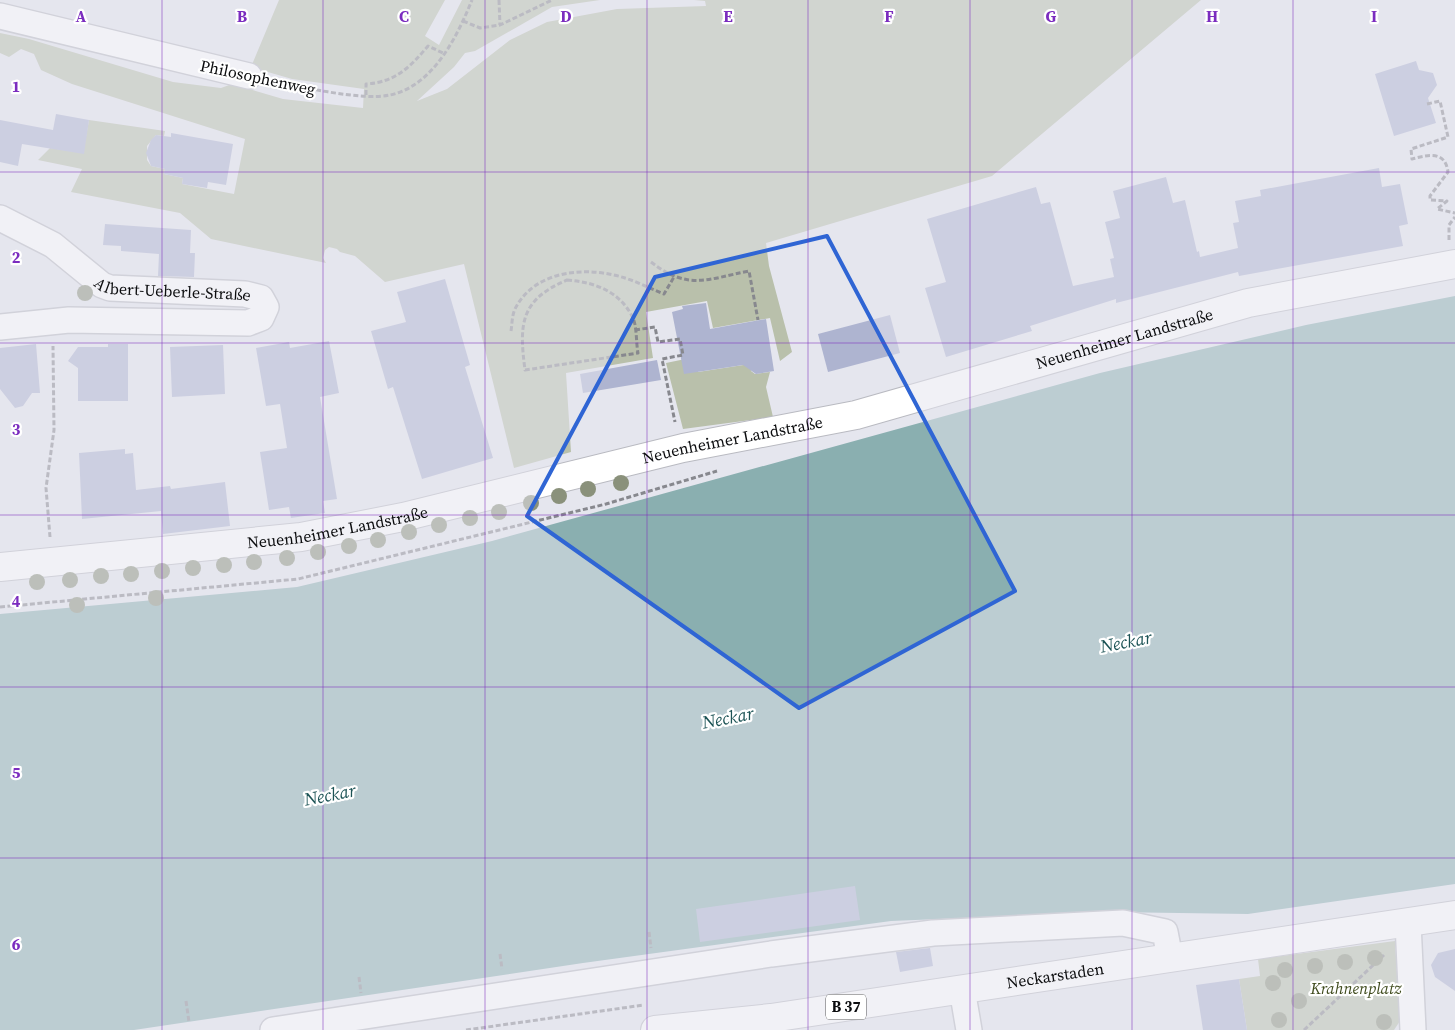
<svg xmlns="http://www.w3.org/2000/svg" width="1455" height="1030" font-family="'Source Serif 4',serif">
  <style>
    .green { fill: #b9c0ab }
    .water { fill: #8aafb0 }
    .building { fill: #aeb4d0 }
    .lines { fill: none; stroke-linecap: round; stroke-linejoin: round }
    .minor-casing { stroke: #b9bac1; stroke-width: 28 }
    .major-casing { stroke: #b9bac1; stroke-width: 30 }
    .path { stroke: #87888e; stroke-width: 3; stroke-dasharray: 5 2.5; stroke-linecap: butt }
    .minor { stroke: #fff; stroke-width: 25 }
    .major { stroke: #fff; stroke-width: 28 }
    .tree { fill: #8a917b }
    .marked { fill: none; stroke: #2f65d4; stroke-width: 4; stroke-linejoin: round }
    .grid { fill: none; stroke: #7b2cbf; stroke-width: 1; stroke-opacity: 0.55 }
    .labels { text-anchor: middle; stroke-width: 4.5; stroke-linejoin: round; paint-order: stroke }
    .shield { fill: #fff; stroke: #545556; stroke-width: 1 }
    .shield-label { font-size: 15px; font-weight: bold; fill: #0b0c0e }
    .street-label { font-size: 16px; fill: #0b0c0e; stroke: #fff }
    .park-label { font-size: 16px; font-style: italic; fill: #3f4b1d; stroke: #fff }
    .water-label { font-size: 18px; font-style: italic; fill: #1c5355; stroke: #fff }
    .grid-label { font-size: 16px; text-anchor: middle; font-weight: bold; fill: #7b2cbf; stroke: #fff; stroke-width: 4.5; stroke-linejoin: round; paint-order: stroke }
  </style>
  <rect width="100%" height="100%" fill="#e5e6ee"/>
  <!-- green -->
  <g class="green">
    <polygon points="279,0 445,0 425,36 439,45 462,0 600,0 552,7 475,51 465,53 454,67 417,101 447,89 510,40 547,22 617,9 706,6 705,1 694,0 1201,0 992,176 766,243 769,266 792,352 780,361 770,318 713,328 707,301 646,312 653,358 566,373 571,452 514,468 464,264 385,282 355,256 340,252 337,249 329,247 325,250 323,258 326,263 211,239 180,213 71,192 82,169 38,160 50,148 83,153 89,120 165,131 164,136 156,135 147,146 147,160 151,166 165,169 164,174 183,178 182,184 234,194 245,139 72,84 41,70 34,54 21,49 9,57 0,53 0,33 29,39 173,82 221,88 232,84 283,99 363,108 364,89 292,79 251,67"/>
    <polygon points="695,357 698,372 750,364 751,371 755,374 770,372 766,387 773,417 683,429 666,363"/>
    <polygon points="1395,941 1400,1021 1394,1030 1247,1030 1239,979 1260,976 1258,959"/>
  </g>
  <!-- water -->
  <polygon class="water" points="1455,296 1455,884 1248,914 1110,912 891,921 583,963 134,1030 0,1030 0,614 297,587 492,541 1100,373 1306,325"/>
  <!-- building -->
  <g class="building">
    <polygon points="1416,61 1419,70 1433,73 1437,85 1428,98 1436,123 1394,136 1375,74"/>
    <polygon points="56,114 89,120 84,154 22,144 18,166 0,162 0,120 53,130"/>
    <polygon points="171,133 233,144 226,185 208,182 207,188 182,184 183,178 164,174 165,169 151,166 146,153 151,140 156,135 171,137"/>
    <polygon points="1379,168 1382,187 1400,184 1408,224 1399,226 1403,246 1239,276 1238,272 1116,303 1116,299 1030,326 1032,331 946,357 925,288 946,282 927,219 1036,187 1041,204 1050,202 1073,286 1114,277 1110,259 1114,258 1105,222 1120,218 1113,191 1166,177 1173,203 1185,200 1197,252 1199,251 1200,257 1238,248 1233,223 1239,222 1235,201 1261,196 1260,190"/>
    <polygon points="105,224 191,230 190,253 195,253 194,277 158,276 159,254 121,251 121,246 103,245"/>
    <polygon points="445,279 470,365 465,367 493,458 422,479 393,387 388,389 371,331 406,322 397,292"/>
    <polygon points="706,303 710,329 766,319 774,371 756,374 743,365 684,374 672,312 683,309 682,306"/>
    <polygon points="890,315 900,353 828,372 818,334"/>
    <polygon points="329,341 339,393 320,397 337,499 323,501 325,513 291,518 289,507 269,510 260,452 287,448 280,404 266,406 256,348 289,342 290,348"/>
    <polygon points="36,344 40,393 32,393 23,406 15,408 0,389 0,348"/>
    <polygon points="108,344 128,344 128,401 78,401 78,368 68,361 78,347 108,347"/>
    <polygon points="223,345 225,394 172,397 170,347"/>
    <polygon points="657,360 661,380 583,393 580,374"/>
    <polygon points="125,449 125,454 133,453 136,490 170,486 171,489 225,482 230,526 163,534 161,511 82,519 79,453"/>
    <polygon points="855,886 860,920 700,942 696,909"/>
    <polygon points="930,948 933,966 900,972 896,952"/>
    <polygon points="1455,949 1455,991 1435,977 1431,965 1438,953"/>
    <polygon points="1239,979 1247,1030 1203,1030 1196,985"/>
  </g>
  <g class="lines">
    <defs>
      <g id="minor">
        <polyline points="0,16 249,76"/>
        <path id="s1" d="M0 218 53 245 102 285 110 288 245 294 261 298 266 307 261 318 248 323 69 320 0 327"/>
        <polyline points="1408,923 1413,1030"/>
        <polyline points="962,989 969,1030"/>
        <polyline points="273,1030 771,954 933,933 1123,923 1165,932 1170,958"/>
      </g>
      <g id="major">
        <path id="s2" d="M0 567 301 537 403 517 683 448 856 415 1248 303 1455 264"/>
        <path id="s3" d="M655 1030 771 1018 1455 915"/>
      </g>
    </defs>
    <!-- minor casing -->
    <use href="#minor" class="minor-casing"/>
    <!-- major casing -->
    <use href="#major" class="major-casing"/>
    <!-- path -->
    <g class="path">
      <polyline points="499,0 500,25"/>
      <polyline points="463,21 480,28 500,25 552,0"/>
      <path d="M272 81C302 87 362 101 390 95 433 86 457 37 472 0"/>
      <path d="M366 95V84C396 82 410 67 428 46L443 53"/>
      <path d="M1427 104 1440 101 1448 137 1411 149 1412 159C1428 155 1445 150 1448 172L1430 196V200L1447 201 1437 209 1455 213"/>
      <polyline points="1449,240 1449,225 1455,217"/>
      <path d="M651 262C688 291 708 279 749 271L758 320"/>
      <path d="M567 280C594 282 620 291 633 318 637 327 636 343 638 353L525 370C519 324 520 300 567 280Z"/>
      <polyline points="635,330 655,327 658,342 680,339 683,355 662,359 675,422"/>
      <path d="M511 331C512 325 512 315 515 309 535 269 588 266 625 278 638 282 651 289 664 294L674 277"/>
      <polyline points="50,537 46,488 54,430 53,346"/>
      <polyline points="0,607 298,579 606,504 717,471"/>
      <polyline points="649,932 651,948"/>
      <polyline points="500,954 502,969"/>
      <polyline points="359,977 361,993"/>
      <polyline points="186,1001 189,1022"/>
      <polyline points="466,1030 644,1005"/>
      <polyline points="1304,1030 1384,955"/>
    </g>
    <!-- minor -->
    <use href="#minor" class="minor"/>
    <!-- major -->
    <use href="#major" class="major"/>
  </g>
  <!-- trees -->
  <g class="tree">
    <circle cx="85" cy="293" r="8"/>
    <circle cx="621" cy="483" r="8"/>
    <circle cx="588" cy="489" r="8"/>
    <circle cx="559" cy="496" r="8"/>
    <circle cx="531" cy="503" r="8"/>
    <circle cx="499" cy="512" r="8"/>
    <circle cx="470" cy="518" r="8"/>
    <circle cx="439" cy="525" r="8"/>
    <circle cx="409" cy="532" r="8"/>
    <circle cx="378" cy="540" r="8"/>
    <circle cx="349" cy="546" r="8"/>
    <circle cx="318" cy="552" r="8"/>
    <circle cx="287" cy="558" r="8"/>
    <circle cx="254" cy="562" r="8"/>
    <circle cx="224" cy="565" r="8"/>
    <circle cx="193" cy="568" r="8"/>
    <circle cx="162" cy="571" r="8"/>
    <circle cx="131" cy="574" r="8"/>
    <circle cx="101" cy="576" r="8"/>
    <circle cx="70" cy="580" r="8"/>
    <circle cx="37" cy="582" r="8"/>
    <circle cx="156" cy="598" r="8"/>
    <circle cx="77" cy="605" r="8"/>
    <circle cx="1375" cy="958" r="8"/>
    <circle cx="1345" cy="962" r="8"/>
    <circle cx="1315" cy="966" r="8"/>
    <circle cx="1285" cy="970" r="8"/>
    <circle cx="1273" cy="983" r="8"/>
    <circle cx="1299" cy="1001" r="8"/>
    <circle cx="1279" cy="1020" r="8"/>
    <circle cx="1384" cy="1022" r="8"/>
  </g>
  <!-- marked area -->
  <path d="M0 0H1455V1030H0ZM827 236 1015 591 799 708 527 516 655 277Z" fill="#e5e6ee" fill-opacity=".55" fill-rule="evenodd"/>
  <path class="marked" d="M827 236 1015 591 799 708 527 516 655 277Z"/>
  <!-- grid -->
  <path class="grid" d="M162 0V1030M323 0V1030M485 0V1030M647 0V1030M808 0V1030M970 0V1030M1132 0V1030M1293 0V1030M0 172H1455M0 343H1455M0 515H1455M0 687H1455M0 858H1455"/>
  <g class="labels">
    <!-- shield labels -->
    <rect class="shield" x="826" y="994.5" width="40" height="25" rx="4"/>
    <g class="shield-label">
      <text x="846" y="1012">B 37</text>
    </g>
    <!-- street labels -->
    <g class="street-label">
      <text transform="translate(258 77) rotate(12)" y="6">Philosophenweg</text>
      <text dy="6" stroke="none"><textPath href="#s1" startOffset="194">Albert-Ueberle-Straße</textPath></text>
      <text dy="6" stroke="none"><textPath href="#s2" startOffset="1150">Neuenheimer Landstraße</textPath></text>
      <text dy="6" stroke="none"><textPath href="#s2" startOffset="745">Neuenheimer Landstraße</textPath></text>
      <text dy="6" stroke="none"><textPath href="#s2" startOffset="340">Neuenheimer Landstraße</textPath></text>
      <text dy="6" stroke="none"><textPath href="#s3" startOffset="404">Neckarstaden</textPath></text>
    </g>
    <!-- park labels -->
    <g class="park-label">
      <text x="1356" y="994">Krahnenplatz</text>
    </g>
    <!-- water labels -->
    <g class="water-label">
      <text transform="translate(1126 642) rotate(-11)" y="6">Neckar</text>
      <text transform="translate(728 718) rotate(-11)" y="6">Neckar</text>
      <text transform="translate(330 795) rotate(-11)" y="6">Neckar</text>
    </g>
  </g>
  <g class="grid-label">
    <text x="81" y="22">A</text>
    <text x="242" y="22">B</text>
    <text x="404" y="22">C</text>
    <text x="566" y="22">D</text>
    <text x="728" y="22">E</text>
    <text x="889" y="22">F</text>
    <text x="1051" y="22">G</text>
    <text x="1212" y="22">H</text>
    <text x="1374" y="22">I</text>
    <text x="16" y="92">1</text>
    <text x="16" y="263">2</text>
    <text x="16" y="435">3</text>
    <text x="16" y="607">4</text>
    <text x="16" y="778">5</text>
    <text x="16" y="950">6</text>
  </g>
</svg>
